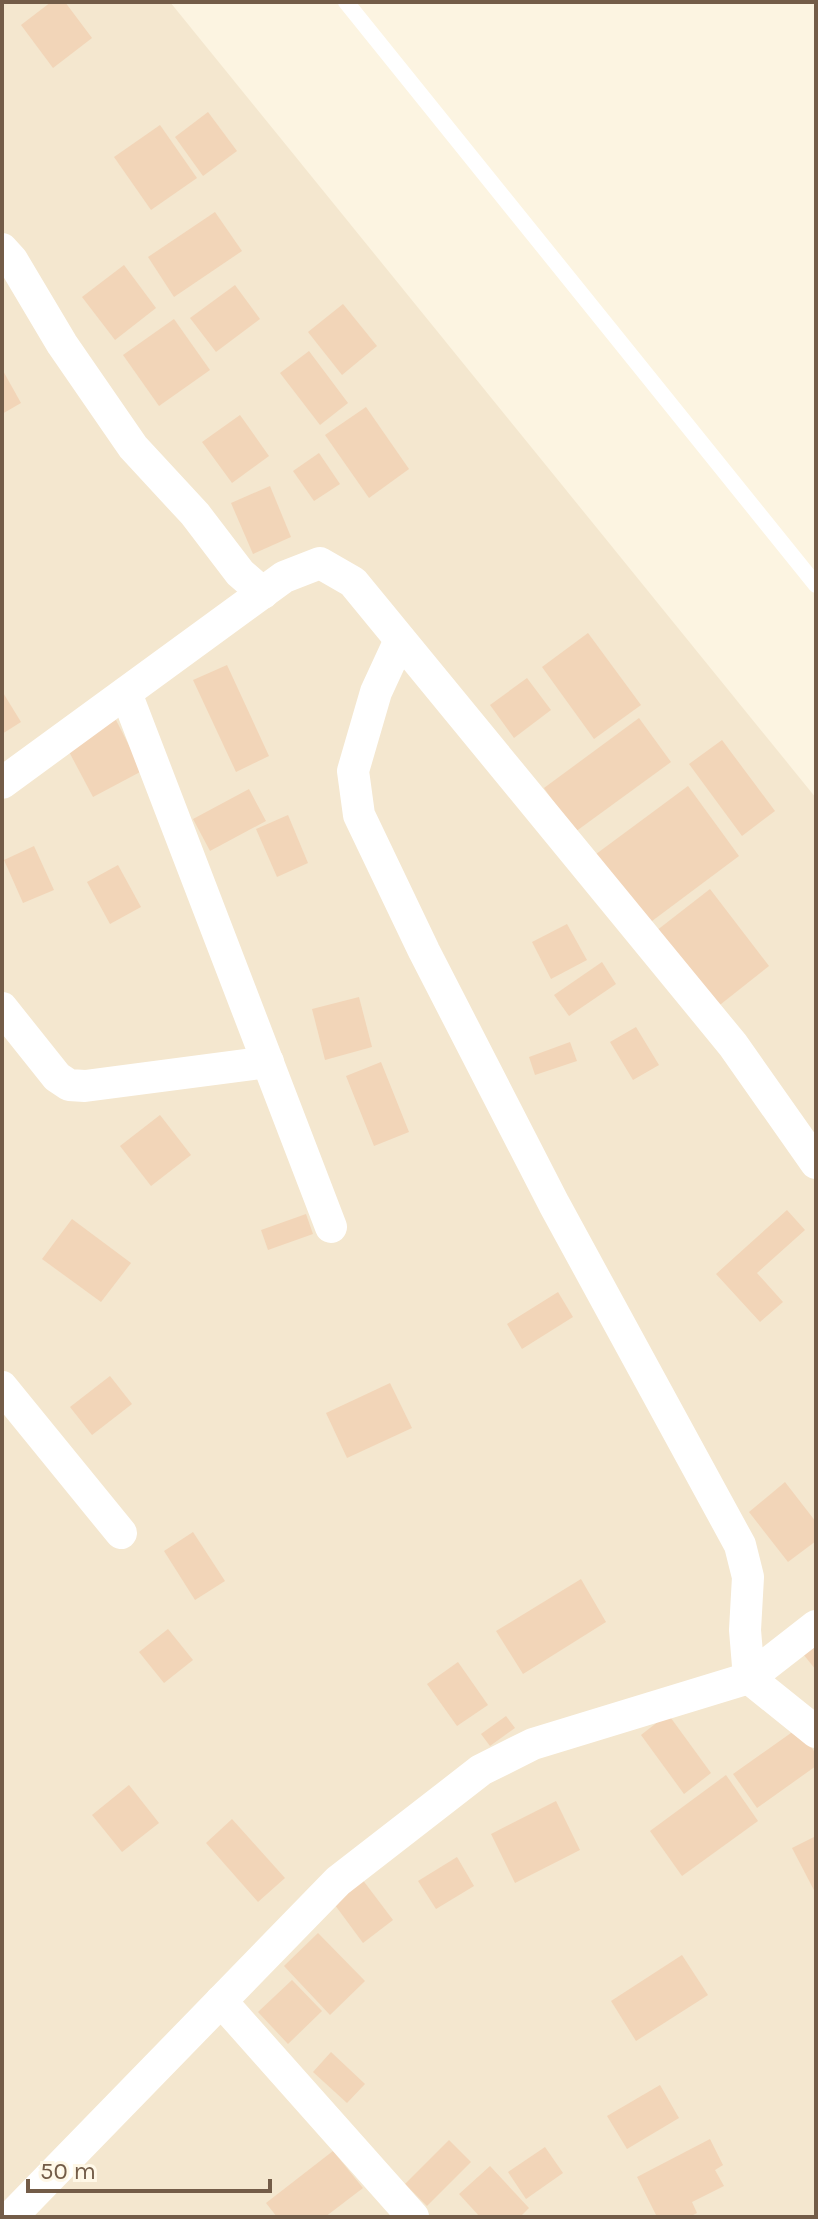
<svg xmlns="http://www.w3.org/2000/svg" width="818" height="2219" font-family="Karla,sans-serif">
  <style>
    .residential { fill: #f4e7cf }
    .building { fill: #f2d5b8 }
    .lines { fill: none; stroke-linecap: round; stroke-linejoin: round }
    .lane { stroke: #fff; stroke-width: 16 }
    .street { stroke: #fff; stroke-width: 32 }
  </style>
  <rect width="100%" height="100%" fill="#fcf4e1"/>
  <!-- residential -->
  <polygon class="residential" points="2,2 170,2 816,798 816,2217 2,2217"/>
  <!-- building -->
  <g class="building">
    <polygon points="51,2 65,2 92,38 53,68 21,25"/>
    <polygon points="208,112 237,151 203,176 175,137"/>
    <polygon points="160,125 197,178 151,210 114,157"/>
    <polygon points="215,212 242,251 174,297 148,257"/>
    <polygon points="124,265 156,308 115,340 82,297"/>
    <polygon points="235,285 260,319 216,352 190,318"/>
    <polygon points="343,304 377,346 342,375 308,332"/>
    <polygon points="174,319 210,370 159,406 123,355"/>
    <polygon points="309,351 348,403 320,425 280,373"/>
    <polygon points="2,369 21,403 2,414"/>
    <polygon points="366,407 409,469 369,498 325,435"/>
    <polygon points="240,415 269,456 232,483 202,442"/>
    <polygon points="319,453 340,484 314,501 293,471"/>
    <polygon points="270,486 291,537 253,554 231,503"/>
    <polygon points="588,633 641,705 594,739 542,667"/>
    <polygon points="227,665 269,756 236,772 193,680"/>
    <polygon points="527,678 551,710 514,738 490,705"/>
    <polygon points="2,691 21,722 2,734"/>
    <polygon points="639,718 671,762 575,832 544,788"/>
    <polygon points="116,720 142,771 93,797 66,746"/>
    <polygon points="722,740 775,811 742,836 689,764"/>
    <polygon points="688,786 739,856 640,930 588,860"/>
    <polygon points="249,789 266,821 210,851 193,819"/>
    <polygon points="288,815 308,863 277,877 256,829"/>
    <polygon points="34,846 54,890 23,903 4,860"/>
    <polygon points="118,865 141,907 110,924 87,882"/>
    <polygon points="710,889 769,966 716,1008 656,931"/>
    <polygon points="567,924 587,960 551,979 532,942"/>
    <polygon points="602,962 616,984 569,1016 554,995"/>
    <polygon points="359,997 372,1047 325,1060 312,1009"/>
    <polygon points="636,1027 659,1065 633,1080 610,1042"/>
    <polygon points="570,1042 577,1061 535,1075 529,1057"/>
    <polygon points="381,1062 409,1132 374,1146 346,1076"/>
    <polygon points="160,1115 191,1155 151,1186 120,1146"/>
    <polygon points="787,1210 805,1230 757,1273 783,1302 760,1322 716,1274"/>
    <polygon points="306,1214 313,1234 268,1250 261,1230"/>
    <polygon points="72,1219 131,1263 101,1302 42,1259"/>
    <polygon points="558,1292 573,1317 522,1349 507,1324"/>
    <polygon points="110,1376 132,1404 92,1435 70,1407"/>
    <polygon points="390,1383 412,1428 347,1458 326,1413"/>
    <polygon points="785,1482 816,1522 816,1541 788,1562 749,1512"/>
    <polygon points="193,1532 225,1581 195,1600 164,1551"/>
    <polygon points="581,1579 606,1622 523,1674 496,1631"/>
    <polygon points="168,1629 193,1660 164,1683 139,1652"/>
    <polygon points="816,1643 816,1670 803,1654"/>
    <polygon points="458,1662 488,1705 457,1726 427,1684"/>
    <polygon points="668,1714 711,1773 684,1794 641,1735"/>
    <polygon points="506,1716 515,1728 490,1746 481,1734"/>
    <polygon points="798,1728 816,1754 816,1766 757,1808 733,1774"/>
    <polygon points="726,1775 758,1821 682,1876 650,1831"/>
    <polygon points="129,1785 159,1823 122,1852 92,1815"/>
    <polygon points="556,1801 580,1850 515,1883 491,1834"/>
    <polygon points="232,1819 285,1878 258,1902 206,1843"/>
    <polygon points="816,1836 816,1894 792,1848"/>
    <polygon points="457,1857 474,1886 436,1909 418,1881"/>
    <polygon points="362,1879 393,1920 363,1943 332,1901"/>
    <polygon points="318,1933 365,1981 330,2015 284,1966"/>
    <polygon points="682,1955 708,1995 636,2041 611,2001"/>
    <polygon points="292,1980 322,2011 288,2044 258,2012"/>
    <polygon points="331,2052 365,2084 347,2103 313,2072"/>
    <polygon points="660,2085 679,2118 627,2149 607,2116"/>
    <polygon points="710,2139 723,2165 715,2170 724,2186 692,2202 697,2213 689,2217 657,2217 637,2177"/>
    <polygon points="449,2140 471,2162 427,2206 405,2184"/>
    <polygon points="545,2147 563,2173 526,2199 508,2172"/>
    <polygon points="333,2151 363,2188 325,2217 277,2217 266,2203"/>
    <polygon points="490,2166 529,2208 520,2217 480,2217 459,2194"/>
  </g>
  <g class="lines">
    <!-- lane -->
    <polyline class="lane" points="346,2 816,585"/>
    <!-- street -->
    <g class="street">
      <polyline points="2,249 12,260 62,344 133,447 195,514 240,573 263,593"/>
      <polyline points="400,640 376,692 353,771 359,815 424,951 554,1204 740,1545 748,1577 745,1630 749,1678 816,1732"/>
      <polyline points="126,693 331,1227"/>
      <polyline points="2,783 284,577 320,563 353,582 733,1045 816,1163"/>
      <polyline points="2,1008 57,1077 69,1085 85,1086 268,1062"/>
      <polyline points="2,1387 121,1533"/>
      <polyline points="221,2001 413,2217"/>
      <polyline points="11,2217 338,1881 481,1770 533,1744 749,1678 816,1626"/>
    </g>
  </g>
  <!-- border -->
  <rect width="818" height="2219" fill="none" stroke="#735c48" stroke-width="8"/>
  <!-- scale -->
  <path d="M28 2179v12h242v-12" fill="none" stroke="#735c48" stroke-width="4"/>
  <text x="40" y="2179" font-size="24" fill="#735c48" stroke="#fff8e7" stroke-width="6" paint-order="stroke">50 m</text>
</svg>
